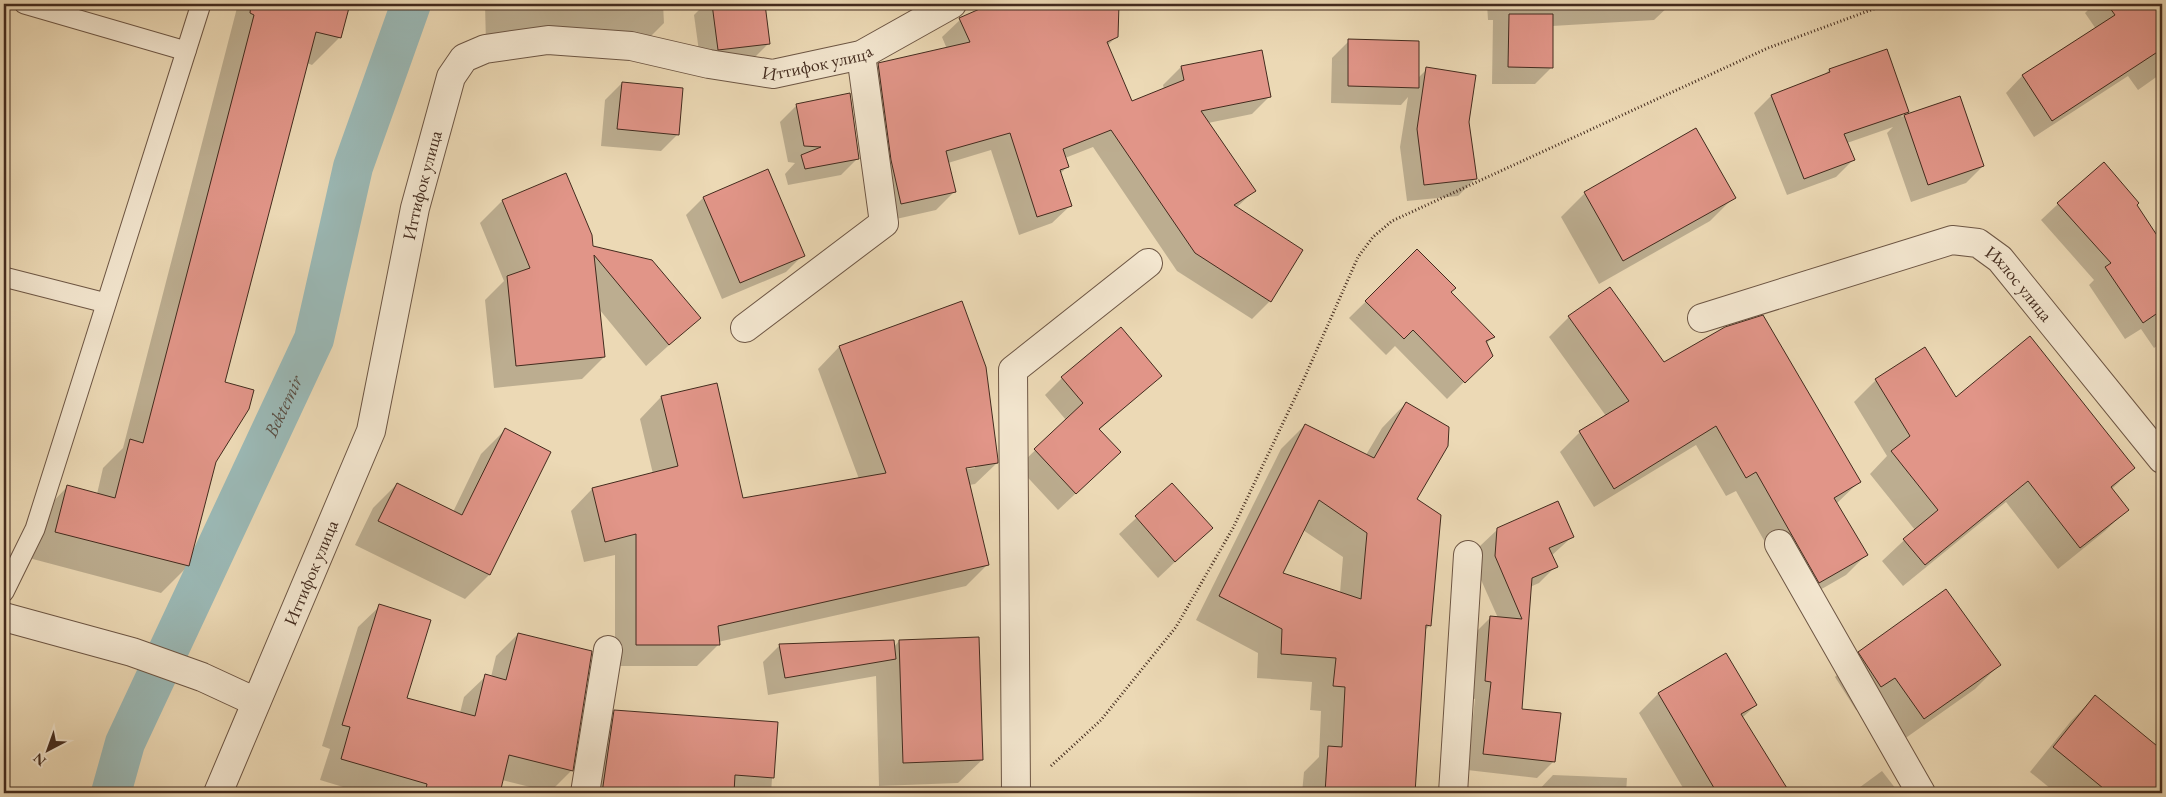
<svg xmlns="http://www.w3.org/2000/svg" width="2166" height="797" font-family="'EB Garamond',serif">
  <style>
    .shadow { fill: #0003; fill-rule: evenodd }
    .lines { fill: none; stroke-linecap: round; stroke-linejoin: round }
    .canal { stroke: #9bb9b6; stroke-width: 40 }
    .building { fill: #e19588; stroke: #432b1e; fill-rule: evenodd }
    .service-casing { stroke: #6d5644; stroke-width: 21 }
    .minor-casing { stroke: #6d5644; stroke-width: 30 }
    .path { stroke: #432b1e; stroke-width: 3; stroke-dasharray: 1 2.5; stroke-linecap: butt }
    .service { stroke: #f3e6cf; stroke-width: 19 }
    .minor { stroke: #f3e6cf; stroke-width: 28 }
    .labels { text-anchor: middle; stroke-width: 5; stroke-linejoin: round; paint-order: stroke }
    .street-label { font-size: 18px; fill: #432b1e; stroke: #f3e6cf }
    .water-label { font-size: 19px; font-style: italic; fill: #594e44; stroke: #f3e6cf }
  </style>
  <rect width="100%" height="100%" fill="#ecd9b5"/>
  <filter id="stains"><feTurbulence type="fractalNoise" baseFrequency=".004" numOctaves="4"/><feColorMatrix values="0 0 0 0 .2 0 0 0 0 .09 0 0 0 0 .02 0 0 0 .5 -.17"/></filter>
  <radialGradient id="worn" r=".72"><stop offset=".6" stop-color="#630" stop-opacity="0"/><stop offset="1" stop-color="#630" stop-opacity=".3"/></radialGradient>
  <!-- shadow -->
  <g class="shadow">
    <polygon points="238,4 348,4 339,38 312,65 307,63 224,383 215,462 188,566 161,593 29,558 41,514 68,486 97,494 103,468 123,448"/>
    <polygon points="485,4 663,4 664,23 647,40 486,45"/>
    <polygon points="705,4 764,4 769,43 752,60 701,66 694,15"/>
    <polygon points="781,4 799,4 781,7"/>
    <polygon points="995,4 1118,4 1117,36 1107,46 1131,103 1164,89 1163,85 1181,67 1261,52 1270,96 1252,114 1208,123 1254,191 1236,208 1270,301 1252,319 1177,271 1093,147 1065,158 1068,166 1060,174 1071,205 1052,223 1019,235 991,150 948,163 954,192 936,210 883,222 860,83 879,65 947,49 942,37 961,19"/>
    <polygon points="1487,4 1671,4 1654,20 1552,26 1552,67 1535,84 1492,84 1493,20 1488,20"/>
    <polygon points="2094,4 2162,4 2162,73 2138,90 2128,76 2034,137 2006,93 2022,76 2096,29 2085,13"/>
    <polygon points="1349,41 1418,78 1427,69 1468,122 1475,179 1458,196 1407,201 1400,147 1408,97 1401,105 1331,103 1332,58"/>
    <polygon points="1886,51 1907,111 1901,117 1959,97 1983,166 1966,183 1911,202 1887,133 1893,127 1847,143 1853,160 1836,177 1787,195 1754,113 1771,96 1824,75 1829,70"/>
    <polygon points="622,83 678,134 661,151 601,146 605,100"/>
    <polygon points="797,105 858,158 841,175 788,185 785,174 795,163 788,162 780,122"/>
    <polygon points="1696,130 1734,197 1710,221 1599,284 1561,217 1585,193"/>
    <polygon points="767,171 803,255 786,272 722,299 686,215 703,198"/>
    <polygon points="502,201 592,247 699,318 646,366 599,309 604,357 582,379 494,388 485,300 504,281 480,223"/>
    <polygon points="2058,204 2136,205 2162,245 2162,342 2154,348 2141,329 2125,339 2089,285 2094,280 2041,220"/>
    <polygon points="1417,251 1449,292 1493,337 1486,344 1491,355 1447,399 1395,346 1386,355 1349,318"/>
    <polygon points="1609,289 1663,364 1859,482 1836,504 1866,555 1846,575 1799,602 1736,491 1726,496 1696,445 1594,507 1560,452 1580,432 1606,416 1549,337 1569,317"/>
    <path d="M961 303 997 463 975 484 969 485 987 565 966 586 718 642 719 644 697 666H615V555L584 562 571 511 592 489 653 474 640 419 661 397 742 499 859 479 818 369 839 347ZM975 465V468L960 470Z"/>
    <polygon points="1121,328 1160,376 1099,430 1102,469 1058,510 1018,467 1066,420 1045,395 1062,378"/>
    <polygon points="1925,349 1956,399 2134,467 2112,489 2127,510 2105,531 2058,569 2006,502 1903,586 1882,561 1915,530 1870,474 1887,456 1854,402 1876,380"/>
    <path d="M1406 403 1430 625 1424 631 1414 793H1302L1304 772 1319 757 1321 711 1310 710 1312 682 1257 678 1258 653 1196 620 1281 449 1305 425 1366 455 1382 428ZM1303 530 1343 557 1340 593 1281 574Z"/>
    <polygon points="505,430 549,452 489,575 465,599 355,545 373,508 397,484 453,512 481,454"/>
    <polygon points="1172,485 1211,528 1158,578 1119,534"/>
    <polygon points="1498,529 1572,537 1551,556 1556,566 1539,583 1530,587 1521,710 1554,761 1537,778 1467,770 1475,699 1469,698 1474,634 1491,617 1498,618 1478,573 1480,546"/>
    <polygon points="380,606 406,698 460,713 464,697 486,676 491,677 496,656 518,634 591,652 571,771 550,792 502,780 498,793 363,793 320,780 330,749 322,746 358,627"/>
    <polygon points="899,641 982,760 958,783 879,786 876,676 768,695 763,662 780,645 894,647"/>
    <polygon points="1859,653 1999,665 1975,689 1900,742 1870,701 1856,710 1835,677"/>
    <polygon points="1658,694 1756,705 1742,718 1788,793 1686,793 1639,713"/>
    <polygon points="2095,697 2162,752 2162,780 2151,793 2056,793 2030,772 2071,721"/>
    <polygon points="615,711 776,723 771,793 584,793 592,734"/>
    <polygon points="1882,771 1899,793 1852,793"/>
    <polygon points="1553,775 1627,778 1626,793 1536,793"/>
    <polygon points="1046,787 1106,793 1040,793"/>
  </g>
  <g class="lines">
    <!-- canal -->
    <path class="canal" id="s1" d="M111 793 125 743 314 339 353 167 411 4"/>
  </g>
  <!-- building -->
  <g class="building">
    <polygon points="251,4 350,4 341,38 316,32 225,382 254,390 249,409 216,462 189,566 55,532 67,485 115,498 130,439 143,443 254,15 250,13"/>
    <polygon points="712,4 765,4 770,44 718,50"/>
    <polygon points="991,4 1119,4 1118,37 1107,42 1132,101 1184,80 1181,66 1262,50 1271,97 1201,111 1256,191 1234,205 1303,250 1271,302 1195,253 1111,130 1063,149 1069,167 1060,170 1072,206 1037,217 1010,133 946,151 956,192 901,204 891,160 878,63 970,42 959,18"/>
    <polygon points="2107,4 2162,4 2162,49 2052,121 2022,75 2115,15"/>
    <polygon points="1509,14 1553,14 1553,68 1508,67"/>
    <polygon points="1348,39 1419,41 1419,88 1348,86"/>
    <polygon points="1887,49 1909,112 1844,134 1855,160 1804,179 1771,95 1830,72 1829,69"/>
    <polygon points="1426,67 1476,75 1469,122 1477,179 1424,185 1417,129"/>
    <polygon points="622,82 683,88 679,135 617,129"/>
    <polygon points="850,93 859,159 805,169 801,155 821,147 804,146 796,104"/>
    <polygon points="1960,96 1984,166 1928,185 1904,115"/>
    <polygon points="1696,128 1736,198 1623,261 1584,192"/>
    <polygon points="2104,162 2139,203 2137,205 2162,243 2162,310 2143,323 2105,267 2111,263 2057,203"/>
    <polygon points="768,169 805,256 740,283 703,197"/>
    <polygon points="566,173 592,235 593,246 652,260 701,318 669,345 594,255 605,357 516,366 507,276 530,268 502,200"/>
    <polygon points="1417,249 1456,288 1451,292 1495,337 1486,341 1493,356 1465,383 1413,330 1404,339 1365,301"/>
    <polygon points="1610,287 1664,362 1725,327 1763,315 1861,482 1834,498 1868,555 1819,583 1756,472 1746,478 1716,426 1614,489 1579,431 1629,401 1568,316"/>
    <polygon points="962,301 986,367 998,460 998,463 966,468 989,565 718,626 720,645 636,645 636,534 605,542 592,488 678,466 661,396 717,383 743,498 886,473 839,346"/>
    <polygon points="1121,327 1162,376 1099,429 1121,452 1076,494 1034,449 1083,403 1061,377"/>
    <polygon points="2030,336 2135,468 2111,487 2129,510 2080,548 2028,481 1925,565 1903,539 1938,510 1891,451 1910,436 1875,379 1925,347 1956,397"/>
    <path d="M1406 402 1449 427 1448 446 1417 499 1441 515 1431 626 1426 625 1415 793H1325L1328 746 1342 747 1345 687 1333 686 1336 658 1281 654 1282 629 1219 596 1305 424 1374 458ZM1319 500 1367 533 1361 599 1283 573Z"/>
    <polygon points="505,428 551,452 490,575 378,521 397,483 462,515"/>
    <polygon points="1172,483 1213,528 1175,562 1135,516"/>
    <polygon points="1558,501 1574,537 1549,548 1558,567 1532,578 1522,709 1561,713 1555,762 1483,754 1491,682 1485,681 1490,616 1522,619 1495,556 1497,528"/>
    <polygon points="1946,589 2001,665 1924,719 1895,678 1881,687 1858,652"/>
    <polygon points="379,604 431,620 407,698 475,716 485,674 506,680 518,633 592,651 573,771 509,755 500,793 443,793 426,789 427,784 341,759 350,727 342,725"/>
    <polygon points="979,637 983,760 903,763 899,640"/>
    <polygon points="894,640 896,659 785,678 779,644"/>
    <polygon points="1726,653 1757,705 1741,714 1790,793 1717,793 1658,693"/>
    <polygon points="2095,695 2162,750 2162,782 2153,793 2109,793 2053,747"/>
    <polygon points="614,710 778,722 774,778 735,775 734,793 602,793"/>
  </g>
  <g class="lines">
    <defs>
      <g id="service">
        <polyline points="24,4 186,51"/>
        <polyline points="4,277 106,303"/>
        <polyline points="4,592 35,529 201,4"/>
      </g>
      <g id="minor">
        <path id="s2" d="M1702 318 1952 240 1978 243 2000 259 2162 459"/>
        <polyline points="745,328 884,223 861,55"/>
        <polyline points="1779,544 1921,793"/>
        <polyline points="4,617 132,652 202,677 256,702"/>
        <path id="s3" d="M218 793 371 431 415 208 451 77 464 58 485 49 548 40 631 46 709 64 773 74 861 55 952 4"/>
        <polyline points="585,793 608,650"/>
        <polyline points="1016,793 1013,370 1148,263"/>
        <polyline points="1453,793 1468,555"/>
      </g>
    </defs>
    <!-- service casing -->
    <use href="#service" class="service-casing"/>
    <!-- minor casing -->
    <use href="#minor" class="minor-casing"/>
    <!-- path -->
    <polyline class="path" points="1051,766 1101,720 1176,627 1233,528 1303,381 1358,257 1373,237 1392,221 1768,48 1887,4"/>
    <!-- service -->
    <use href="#service" class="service"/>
    <!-- minor -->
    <use href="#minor" class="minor"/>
  </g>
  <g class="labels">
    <!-- street labels -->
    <g class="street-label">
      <text dy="6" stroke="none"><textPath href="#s3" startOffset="1139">Иттифок улица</textPath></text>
      <text dy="6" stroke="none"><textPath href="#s3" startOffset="644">Иттифок улица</textPath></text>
      <text dy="6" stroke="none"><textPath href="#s2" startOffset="346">Ихлос улица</textPath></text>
      <text dy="6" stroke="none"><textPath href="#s3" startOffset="239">Иттифок улица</textPath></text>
    </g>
    <!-- water labels -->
    <g class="water-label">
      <text dy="7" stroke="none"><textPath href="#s1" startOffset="424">Bektemir</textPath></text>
    </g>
  </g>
  <!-- margin -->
  <rect width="2166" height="797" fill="none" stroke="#ecd9b5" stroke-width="20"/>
  <rect x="5" y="5" width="2156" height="787" fill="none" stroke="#432b1e" stroke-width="2.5"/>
  <rect x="10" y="10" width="2146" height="777" fill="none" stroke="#432b1e"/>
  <!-- north arrow -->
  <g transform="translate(48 750) rotate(221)" stroke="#f3e6cf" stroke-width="4" paint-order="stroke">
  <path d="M0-4L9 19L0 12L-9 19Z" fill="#432b1e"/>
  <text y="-8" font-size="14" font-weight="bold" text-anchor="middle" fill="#432b1e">N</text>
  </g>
  <rect width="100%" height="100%" filter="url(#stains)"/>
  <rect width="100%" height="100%" fill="url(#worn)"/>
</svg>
